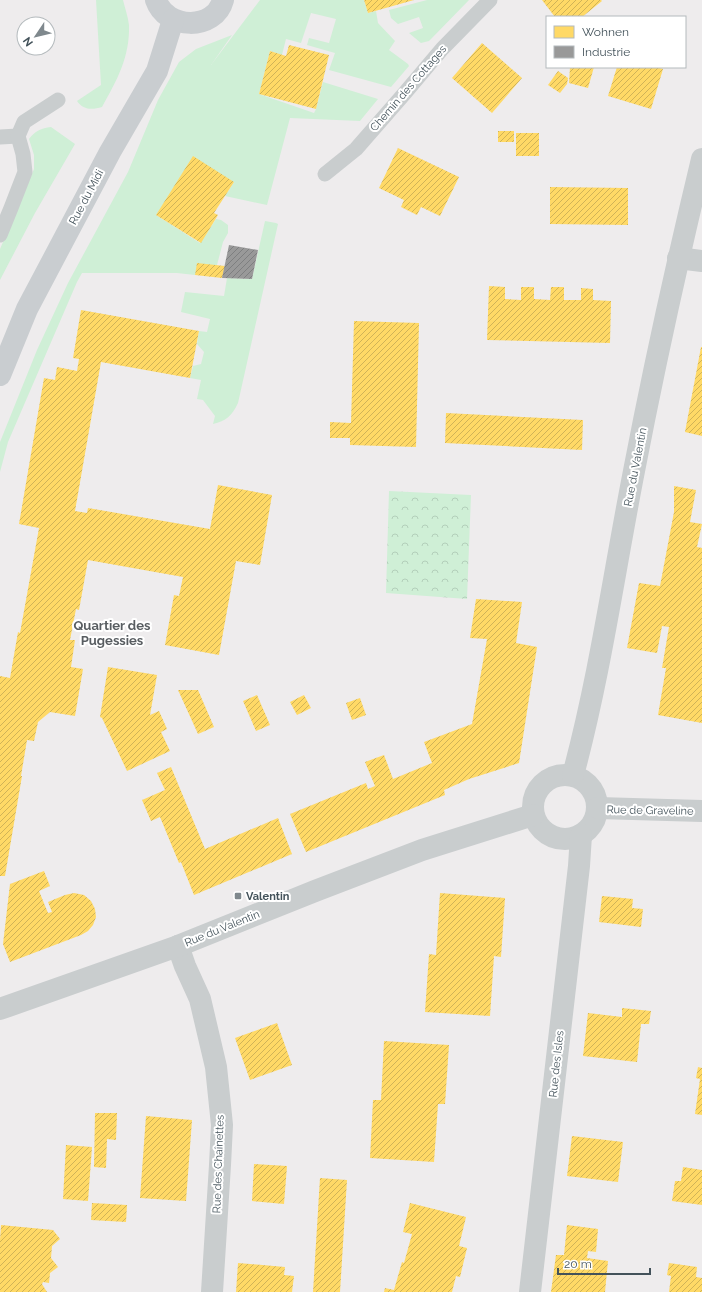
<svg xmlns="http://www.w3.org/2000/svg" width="702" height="1292" font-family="Raleway,sans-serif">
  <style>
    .grass { fill: #cfefd6 }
    .park { fill: url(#park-crowns) }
    .homes { fill: url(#homes-hatch) }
    .industry { fill: url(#industry-hatch) }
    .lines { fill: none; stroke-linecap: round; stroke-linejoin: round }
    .lane { stroke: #c9cdce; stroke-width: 15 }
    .street { stroke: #c9cdce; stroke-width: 22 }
    .secondary { stroke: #c9cdd0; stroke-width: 22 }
    .poi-dot { fill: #7f888d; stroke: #fff; stroke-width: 1.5 }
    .labels { text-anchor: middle; stroke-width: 4; stroke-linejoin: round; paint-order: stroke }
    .street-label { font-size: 11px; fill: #43525a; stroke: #fff }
    .poi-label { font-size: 11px; font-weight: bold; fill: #43525a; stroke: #fff; text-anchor: start }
    .quarter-label { font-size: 13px; font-weight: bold; fill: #585d61; stroke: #fff }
  </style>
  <defs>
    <pattern id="park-crowns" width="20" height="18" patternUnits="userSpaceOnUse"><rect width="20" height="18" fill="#cfefd6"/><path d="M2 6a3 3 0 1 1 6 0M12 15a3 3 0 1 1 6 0" fill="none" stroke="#b3cfba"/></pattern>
    <pattern id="homes-hatch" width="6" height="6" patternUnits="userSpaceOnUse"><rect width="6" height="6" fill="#ffd966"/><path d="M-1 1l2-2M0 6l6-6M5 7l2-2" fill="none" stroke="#d0b357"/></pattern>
    <pattern id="industry-hatch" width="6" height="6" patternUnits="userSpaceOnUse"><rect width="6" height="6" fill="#999"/><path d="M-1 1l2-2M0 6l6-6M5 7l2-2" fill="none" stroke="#7e7f80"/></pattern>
  </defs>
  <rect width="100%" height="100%" fill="#eeeced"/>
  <!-- grass -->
  <g class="grass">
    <path d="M96 0H123C125 8 128 17 129 25 130 57 117 80 102 107 92 110 83 110 77 101L101 85Z"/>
    <polygon points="260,0 364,0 368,13 376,11 378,23 395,41 389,50 408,64 409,66 391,87 329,70 335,53 307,45 309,38 329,43 336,19 311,13 301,43 286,39 282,55 270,51 259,94 314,113 316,109 323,82 378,99 360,121 290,118 267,205 225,196 234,182 156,215 200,243 216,219 221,220 228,225 228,233 223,242 217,265 195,275 177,273 82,273 77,282 8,442 0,472 0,442 37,350 68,283 128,172 158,100 179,62 196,49 232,35 211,65"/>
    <polygon points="427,0 469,0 431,39 429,41 421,43 409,33 423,28 419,17 398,24 391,18 389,10"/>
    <path d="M51 127 75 144 35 213 0 280V249L34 169V155L29 139C35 131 41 128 51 127Z"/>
    <path d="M265 221 276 223 278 224 238 403C232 416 226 421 213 424L215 416 203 400 197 399 201 380 190 378 193 366 201 364 204 352 197 344 199 331 207 332 210 319 181 312 185 292 224 296 227 278 252 279Z"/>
  </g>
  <!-- park -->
  <polygon class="park" points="389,491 471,495 467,599 386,593"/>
  <!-- homes -->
  <g class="homes">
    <polygon points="364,0 414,0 368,13"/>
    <polygon points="542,0 601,0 602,1 582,17 555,17"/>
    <polygon points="482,43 522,78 492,113 452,78"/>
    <polygon points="289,45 329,55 316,109 259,94 270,51 286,56"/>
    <polygon points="570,67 594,67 588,88 569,83"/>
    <polygon points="617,67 656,67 663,69 651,109 608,96"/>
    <polygon points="558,71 568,78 567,84 560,93 548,85"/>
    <rect x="498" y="131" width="16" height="11"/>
    <rect x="516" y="133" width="23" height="23"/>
    <polygon points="398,148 459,177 440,216 421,207 417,215 401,207 404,200 379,188"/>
    <polygon points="193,156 234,182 214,213 218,215 201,243 156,215"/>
    <polygon points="550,187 628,188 628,225 550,224"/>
    <polygon points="197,263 225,266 222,278 195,275"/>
    <polygon points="489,286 505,287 505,299 521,300 521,287 534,287 534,299 550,300 551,287 564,287 564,300 581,300 581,288 593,289 593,300 611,301 610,343 487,340"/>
    <polygon points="81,310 199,331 190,378 101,362 75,511 87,513 88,508 210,529 218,485 272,495 260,565 236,561 219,655 165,645 174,595 179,596 183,577 88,560 79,610 76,609 70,640 75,640 71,667 83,669 75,716 50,712 38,722 34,741 27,740 21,776 22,776 5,876 0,876 0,676 10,678 18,632 20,633 39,528 19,524 44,378 55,380 57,367 77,371 79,359 73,358"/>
    <polygon points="354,321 419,323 416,447 350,445 350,438 330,438 330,422 351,423"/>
    <polygon points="701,347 702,347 702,436 685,432"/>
    <polygon points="446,413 583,420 582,450 445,443"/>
    <polygon points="674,486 696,490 690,522 702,524 697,547 702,548 702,723 658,715 666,668 662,668 669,627 662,626 657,653 627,648 639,583 660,586 674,512"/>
    <polygon points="476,599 522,602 516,643 537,647 519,763 469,779 444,790 445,795 306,852 290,814 366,783 368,789 375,786 365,762 384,755 393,779 432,763 424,742 472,724 487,639 470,638"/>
    <polygon points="108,667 157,675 150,715 159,711 167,729 161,732 170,751 127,771 102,718 100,717"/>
    <polygon points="178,690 198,690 214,727 198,734"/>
    <polygon points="257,695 270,725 256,731 243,701"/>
    <polygon points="304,695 311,708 297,715 290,702"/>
    <polygon points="360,698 366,715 352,720 346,703"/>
    <polygon points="171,767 205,849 278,818 292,854 194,895 181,862 179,863 160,817 151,821 142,800 165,790 157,773"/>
    <polygon points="44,871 50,886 39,891 48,913 52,912 48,902 65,895 74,893 84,895 91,901 95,909 96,917 93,925 88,931 81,935 10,962 3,944 10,884"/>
    <polygon points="440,893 505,898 501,957 494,956 490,1016 425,1012 429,954 436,955"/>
    <polygon points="602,896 633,899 632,908 643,909 641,927 599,922"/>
    <polygon points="622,1008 651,1011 649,1024 641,1024 637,1062 583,1056 588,1013 622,1017"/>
    <polygon points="277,1023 292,1065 250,1080 235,1038"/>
    <polygon points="384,1041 449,1045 445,1104 438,1104 434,1162 370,1158 373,1100 381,1100"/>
    <polygon points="698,1067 702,1068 702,1115 695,1114 700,1079 696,1078"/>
    <polygon points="95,1113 117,1113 116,1140 107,1139 106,1168 94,1167"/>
    <polygon points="146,1116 192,1120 186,1201 140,1198"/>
    <polygon points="572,1136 623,1142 618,1182 567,1176"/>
    <polygon points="66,1145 92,1147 88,1201 63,1199"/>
    <polygon points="254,1164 287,1166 284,1204 252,1201"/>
    <polygon points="683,1167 702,1170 702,1205 672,1201 675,1181 681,1181"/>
    <polygon points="320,1178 347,1180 340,1292 313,1292"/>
    <polygon points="92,1203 127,1205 126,1222 91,1220"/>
    <polygon points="410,1203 466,1217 459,1246 467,1248 460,1277 456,1276 452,1292 384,1292 385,1288 394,1290 402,1262 404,1263 412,1234 403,1232"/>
    <polygon points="1,1225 53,1230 60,1239 52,1246 51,1258 58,1267 50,1273 49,1283 43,1282 42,1284 47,1292 0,1292 0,1240"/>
    <polygon points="567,1225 598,1229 596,1252 588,1251 587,1258 608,1261 605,1292 551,1292 556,1255 564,1255"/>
    <polygon points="238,1263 285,1267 284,1275 294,1276 292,1292 236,1292"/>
    <polygon points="669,1263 697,1267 696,1277 702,1278 702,1292 669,1292 671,1276 667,1275"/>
  </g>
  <!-- industry -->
  <polygon class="industry" points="229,245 258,250 252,279 222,278"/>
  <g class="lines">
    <!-- lane -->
    <g class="lane">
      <polyline points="0,137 18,136"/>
      <polyline points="325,174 356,149 404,94 442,49 490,0"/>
      <polyline points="0,235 11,208 25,172 23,154 18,136 24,122 58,100"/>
    </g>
    <!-- street -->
    <g class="street">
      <polyline points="678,258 702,261"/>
      <circle cx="565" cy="807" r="32"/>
      <path d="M573 775C600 675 614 573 634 471 654 367 677 263 702 159"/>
      <polyline points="598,808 702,811"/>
      <polyline points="178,946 185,966 200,999 216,1067 222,1125 220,1165 212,1292"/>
      <polyline points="0,1009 178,946 315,891 422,850 533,815"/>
      <polyline points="530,1292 579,866 581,835"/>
    </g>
    <!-- secondary -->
    <g class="secondary">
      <path d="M156 0C166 30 215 31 223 0"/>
      <polyline points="0,375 27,309 110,152 157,71 173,20"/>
    </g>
  </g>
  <!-- markers -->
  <rect class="poi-dot" x="234" y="892" width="8" height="8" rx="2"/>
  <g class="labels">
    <!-- street labels -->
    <g class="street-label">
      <text transform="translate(408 88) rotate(-49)" y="4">Chemin des Cottages</text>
      <text transform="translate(86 197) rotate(-62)" y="4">Rue du Midi</text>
      <text transform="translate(635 467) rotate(-79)" y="4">Rue du Valentin</text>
      <text transform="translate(650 810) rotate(1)" y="4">Rue de Graveline</text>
      <text transform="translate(222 928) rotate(-22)" y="4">Rue du Valentin</text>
      <text transform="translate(556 1064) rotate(-84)" y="4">Rue des Isles</text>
      <text transform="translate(218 1164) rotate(-88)" y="4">Rue des Chaînettes</text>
    </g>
    <!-- poi labels -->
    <g class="poi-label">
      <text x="246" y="900">Valentin</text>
    </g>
    <!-- quarter labels -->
    <g class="quarter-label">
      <text x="112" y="630">Quartier des<tspan x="112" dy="15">Pugessies</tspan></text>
    </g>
  </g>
  <!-- legend -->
  <rect x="546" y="16" width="140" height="52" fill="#ffffff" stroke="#b4babd"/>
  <rect x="554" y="26" width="20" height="12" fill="#ffd966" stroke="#b4babd"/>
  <text x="582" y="36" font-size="12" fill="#43525a">Wohnen</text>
  <rect x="554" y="46" width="20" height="12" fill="#999999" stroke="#b4babd"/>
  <text x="582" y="56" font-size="12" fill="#43525a">Industrie</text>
  <!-- north arrow -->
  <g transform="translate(36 36) rotate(235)"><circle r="19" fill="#ffffff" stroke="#b4babd"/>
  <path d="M0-3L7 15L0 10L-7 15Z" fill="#7f888d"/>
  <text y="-6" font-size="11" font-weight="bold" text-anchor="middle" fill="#43525a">N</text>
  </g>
  <!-- scale -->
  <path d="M558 1268v6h92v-6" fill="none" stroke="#43525a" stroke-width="2"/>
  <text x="564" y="1268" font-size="12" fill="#43525a" stroke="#ffffff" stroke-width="3" paint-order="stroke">20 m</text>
</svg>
